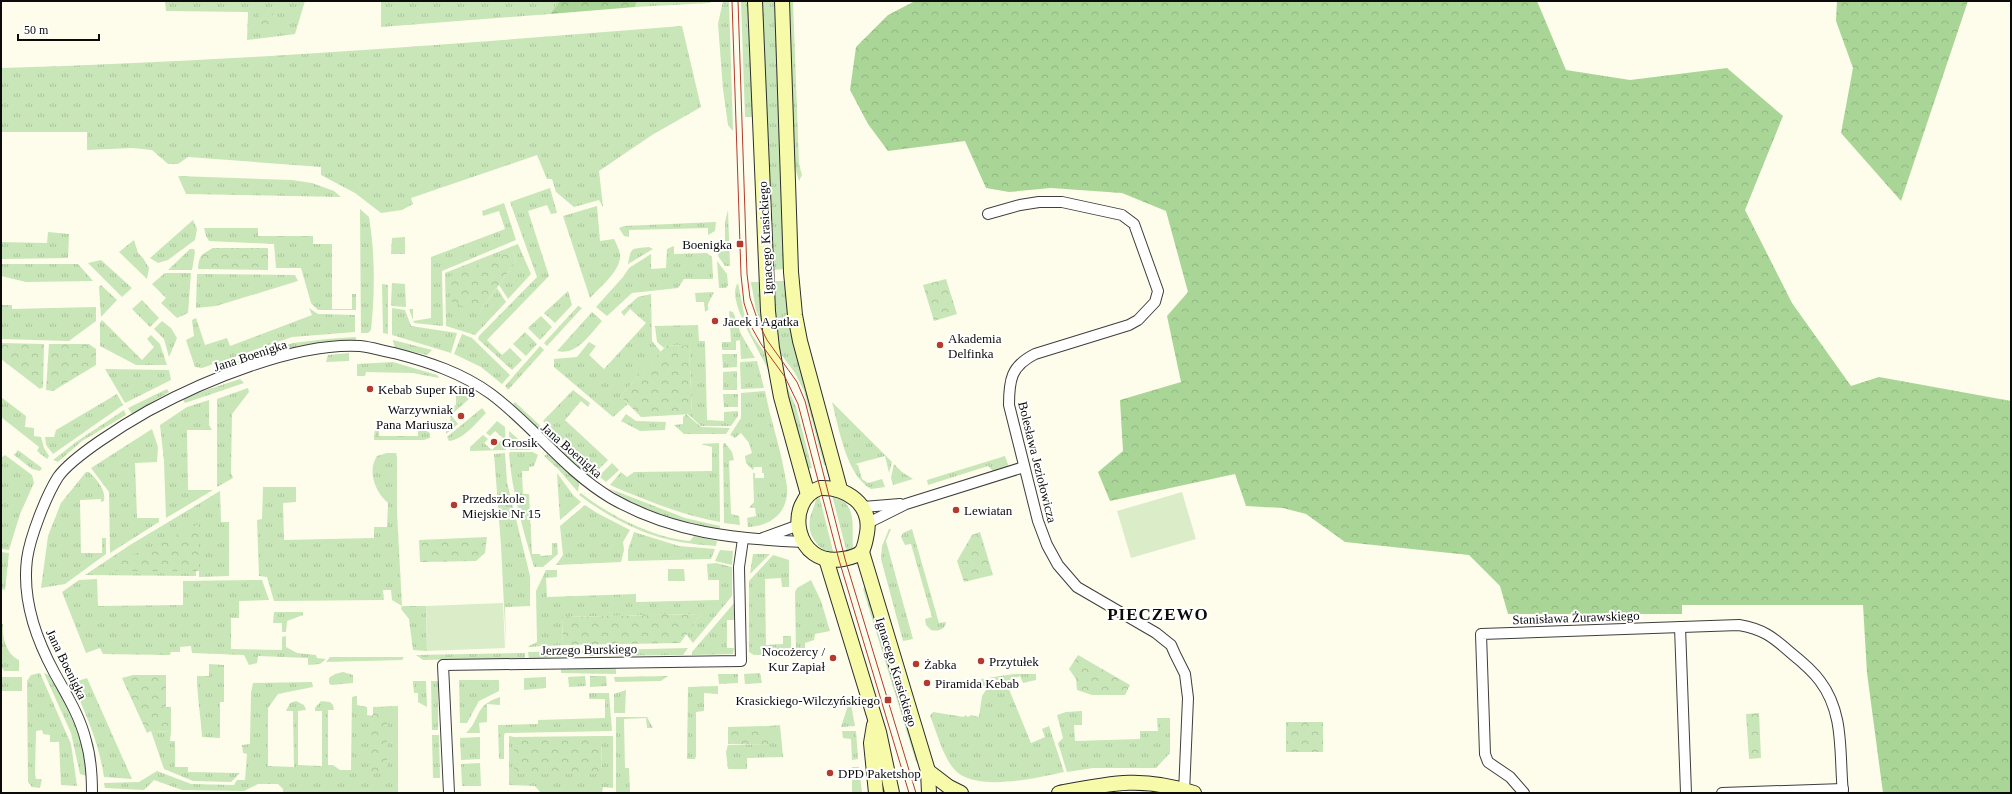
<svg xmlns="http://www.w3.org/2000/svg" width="2012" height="794" font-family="'Times New Roman',serif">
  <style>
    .grass { fill: url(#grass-tufts) }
    .forest { fill: url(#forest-crowns) }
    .park { fill: url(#park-crowns) }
    .pitch { fill: #dbedc8 }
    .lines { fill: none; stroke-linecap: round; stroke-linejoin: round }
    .street-casing { stroke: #3e3e3e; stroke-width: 12 }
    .secondary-casing { stroke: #2d2d2d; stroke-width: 16 }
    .street { stroke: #fff; stroke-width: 10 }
    .secondary { stroke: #f7faa9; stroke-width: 14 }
    .tram { stroke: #b33a2c; stroke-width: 1 }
    .poi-dot { fill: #b33a2c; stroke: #fff; stroke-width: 1.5 }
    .labels { text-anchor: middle; stroke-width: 4; stroke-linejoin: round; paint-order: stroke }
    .street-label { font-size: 13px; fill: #0b0b0b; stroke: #fff }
    .poi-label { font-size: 13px; fill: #0b0b0b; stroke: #fff; text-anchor: start }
    .district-label { font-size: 17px; font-weight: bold; letter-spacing: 1px; fill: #0b0b0b; stroke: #fff }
  </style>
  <defs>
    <pattern id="grass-tufts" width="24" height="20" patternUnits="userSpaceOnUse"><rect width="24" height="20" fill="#c8e6b7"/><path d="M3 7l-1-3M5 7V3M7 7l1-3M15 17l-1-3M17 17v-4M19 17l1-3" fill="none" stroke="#aac49c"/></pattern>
    <pattern id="forest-crowns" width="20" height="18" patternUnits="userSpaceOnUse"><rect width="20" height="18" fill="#a9d697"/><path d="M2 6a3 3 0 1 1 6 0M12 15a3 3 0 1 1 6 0" fill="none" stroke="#90b681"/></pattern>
    <pattern id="park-crowns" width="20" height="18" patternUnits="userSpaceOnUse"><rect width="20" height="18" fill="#c8e6b7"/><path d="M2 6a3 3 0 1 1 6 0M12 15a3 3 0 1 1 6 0" fill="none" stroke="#aac49c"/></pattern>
  </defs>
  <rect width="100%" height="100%" fill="#fefdeb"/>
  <!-- grass -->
  <g class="grass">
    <polygon points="165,1 305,1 295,34 247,40 248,12 166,11"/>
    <polygon points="381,1 560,1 550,14 381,27"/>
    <polygon points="637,1 711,1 710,3 635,7"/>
    <polygon points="723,1 729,1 733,131 728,125 723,89 718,24"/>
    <polygon points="741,1 748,1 753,117 745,117"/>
    <polygon points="761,1 775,1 785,269 772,270"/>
    <polygon points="788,1 793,1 799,164 802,175 799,181 794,164"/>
    <path d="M682 26 701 107 652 135 599 171 603 207 599 200 574 207 556 192 552 179H547L537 155 411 198 413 204 402 210 381 213 355 193 321 175V167L188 157 178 164H168L152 150 133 148 87 150V132H1V68C228 62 455 44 682 26Z"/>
    <polygon points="178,176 292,180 312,183 334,191 341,197 186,194"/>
    <polygon points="550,188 557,213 551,214 547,205 528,211 549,276 487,340 502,355 510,348 522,360 512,370 478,339 479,336 537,277 510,202"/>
    <polygon points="504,203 516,240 442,271 443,326 414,323 409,309 413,309 413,321 431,318 431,257 505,229 499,211 483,216 482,211"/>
    <path d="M597 206 600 241 614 239C616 243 619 249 620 254 622 270 600 287 590 298L563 216Z"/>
    <path d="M360 209 369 217C375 253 375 294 371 330L368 333H361Z"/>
    <polygon points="728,210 730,266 725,266 718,256 719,252 725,251 725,222"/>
    <polygon points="193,220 197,229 195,240 168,260 158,263 150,258"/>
    <polygon points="716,222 715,231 708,235 708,228 629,230 629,237 624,236 619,228 624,226"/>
    <polygon points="204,228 258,228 258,236 313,236 313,244 332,244 332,309 352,309 352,294 356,294 356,310 318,310 311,303 301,268 276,268 274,244 209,241 206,236"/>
    <polygon points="48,232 69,234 68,258 1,259 1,242 47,243"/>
    <polygon points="405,237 405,254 391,254 392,238"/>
    <polygon points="134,240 138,253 143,258 149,268 147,279 119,252"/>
    <polygon points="518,244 531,274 508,299 499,285 516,261 513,251 479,313 497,288 506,302 475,335 446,326 445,273"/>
    <polygon points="674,246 674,254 707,253 712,257 713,279 684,279 678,288 632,293 607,316 596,307 623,277 629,268 651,254 651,269 666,268 667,249"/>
    <path d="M649 247 653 249 628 264C631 246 632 249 649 247Z"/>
    <polygon points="190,249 194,249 195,252 192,270 168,270"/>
    <polygon points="101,260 132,288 122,297 88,263"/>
    <polygon points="717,261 727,274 728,285 726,288 719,288"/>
    <polygon points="1,264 78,264 93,281 26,282 1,276"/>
    <polygon points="165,273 191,273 188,313 177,318 161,303 166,298 152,284"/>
    <polygon points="197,274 295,275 298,281 216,306 196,308"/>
    <polygon points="772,281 786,281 828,464 824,465 804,391 795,373 778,350"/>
    <polygon points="751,282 762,282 765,330 756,310"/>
    <polygon points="392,283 405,284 406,307 392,306 391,304"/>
    <path d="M738 283 745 318 752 335 769 359 771 375H770C765 357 724 300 738 283Z"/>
    <polygon points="382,284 388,285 388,334 383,333"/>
    <polygon points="101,285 117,300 101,317 99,287"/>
    <polygon points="568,291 572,305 555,323 544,313"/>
    <polygon points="714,292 708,304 708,310 705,312 704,302 696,302 695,293"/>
    <polygon points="651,294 652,341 661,352 620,396 628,404 613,417 554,367 554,359 577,357 589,342 596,346 589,355 604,369 646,323 630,309 624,316 621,312 638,297"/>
    <polygon points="142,300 159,318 150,327 132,309"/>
    <polygon points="1,305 12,305 12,309 96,307 96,321 69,341 1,339"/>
    <polygon points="578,306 582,308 547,346 544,343"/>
    <polygon points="309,308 318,314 355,315 355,332 292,337 202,368 195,367 186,340 194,336 192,320 196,318 205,345 227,338 230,346 312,315"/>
    <polygon points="392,308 405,310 411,326 457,333 451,353 392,335"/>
    <polygon points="729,311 733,312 741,334 755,358 741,359 740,340 736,341 736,350 722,350 722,342 731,342"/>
    <path d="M592 312 602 321C590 334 577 356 557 351Z"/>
    <polygon points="541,316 552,327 540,340 528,328"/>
    <polygon points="102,320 142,360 154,347 147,339 151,335 160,344 167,365 136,365 100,346 100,323"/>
    <polygon points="162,321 171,328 177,338 169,357 164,339 154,329"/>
    <polygon points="698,325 699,341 705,341 707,420 724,421 724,412 738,411 738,416 731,426 701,426 688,414 692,414 689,345 666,346 664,348 657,342 655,326"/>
    <polygon points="525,332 537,344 526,356 513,344"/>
    <polygon points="462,334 472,338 510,375 502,384 481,367 454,354"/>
    <polygon points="356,337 356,341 294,348 217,373 215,371 215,369 293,343 327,339"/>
    <polygon points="393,341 393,340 432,350 427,355 395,348"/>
    <polygon points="540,346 544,350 508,390 505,386"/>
    <polygon points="349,353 349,361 326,362 328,355"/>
    <polygon points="722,354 737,354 737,367 723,368"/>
    <polygon points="757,361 764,388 741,389 740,363 741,362"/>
    <polygon points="393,362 437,375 439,378 413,373 366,372 365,376 357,376 357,364"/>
    <polygon points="105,369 169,370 171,380 125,403"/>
    <polygon points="737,371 737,390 723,390 723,372"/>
    <polygon points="240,379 244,383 185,403 182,398"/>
    <polygon points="785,382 796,407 812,468 807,469 794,425"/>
    <polygon points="248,388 249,392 232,414 231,473 233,478 217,487 217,399"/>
    <polygon points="456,388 469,399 451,415 458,424 446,434 446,428 450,425 451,411 454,411 454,406 456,405"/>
    <polygon points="167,389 169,392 132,414 128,408"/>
    <polygon points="573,390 590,403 588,407 581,401 565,420 608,460 596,472 543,421"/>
    <path d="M765 391C770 418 779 443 784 470 785 478 788 486 787 494 785 516 768 526 748 527L747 518 756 516 755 508H749L754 502 753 473H755V478H764V473H762V467H754L753 470 746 463 745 456 752 453 749 443 741 433 735 438 730 435 741 418V393Z"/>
    <polygon points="117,394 123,405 53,454 46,445 45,437 54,437 56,430"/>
    <polygon points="723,394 738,394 738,407 724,407"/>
    <polygon points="1,397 26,416 25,427 34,428 34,436 41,437 44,448 49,456 47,459 37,451 39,447 1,417"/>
    <polygon points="209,400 209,425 212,430 187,430 188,490 213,490 166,518 164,461 160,425 187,407"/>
    <polygon points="515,402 593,475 591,477 588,476 516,409 513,404"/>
    <path d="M832 402 892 462 889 473 885 456 855 464 858 465 862 479 868 483 882 479 885 487 871 489C846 475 839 428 832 402Z"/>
    <path d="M482 408 486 413C476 423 464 439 449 441L447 437Z"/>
    <polygon points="124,410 126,415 82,441 58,462 53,460 76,442"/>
    <polygon points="626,414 636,421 666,422 665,430 640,431 621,421"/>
    <polygon points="686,414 701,427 730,428 726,434 684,434 674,425 683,424 683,417"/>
    <polygon points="497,421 505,427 506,450 470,451 470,447 483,435 488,439 484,443 492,450 503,438 495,431 490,436 486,433"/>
    <polygon points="152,429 158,447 157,462 135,463 137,518 159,518 159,522 110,553 109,492 91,468"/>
    <polygon points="375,429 379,429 379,436 418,436 418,430 423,429 430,433 430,438 424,440 374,440"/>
    <polygon points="509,431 531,450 510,450"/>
    <path d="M719 443 720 522C681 515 645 500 610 485L621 472 627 477 634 472 712 471V447L701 444Z"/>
    <polygon points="725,443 732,452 734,460 729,461 731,514 739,516 740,525 724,523 723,444"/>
    <polygon points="18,450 42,468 40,471 32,469 14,455"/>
    <path d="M510 452H533L538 455 534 466 529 467V471H522L523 494H529L532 554H540L541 556 552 555V543H557L558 554 543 567H534C523 530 512 492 509 454Z"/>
    <path d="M387 453H396L397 457V513L402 606H426L427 651 413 650 409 619 401 609 402 606 392 600 391 590H383L384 600 274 601 267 577 259 576 257 520 262 519 263 487H296V502L283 503 284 540 374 538V527H387L388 503C375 492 367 471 377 456Z"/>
    <polygon points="505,453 507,482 530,576 530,606 505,607 506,647 501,545 494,454"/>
    <polygon points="547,454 579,482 578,492 558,469 544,456"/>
    <polygon points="5,455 32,475 34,483 20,514 9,550 1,549 1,458"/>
    <polygon points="1005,456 1009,467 994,472 988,466 928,485 927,480"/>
    <polygon points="612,463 619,470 606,482 599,476"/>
    <polygon points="894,464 902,472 913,479 893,485 891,478"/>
    <path d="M86 472H89C97 480 106 489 104 501L101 502V499L80 500 81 553H102V538H106V554L65 584 41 588 48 536 61 503Z"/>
    <polygon points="557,473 573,495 581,502 560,520"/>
    <path d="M608 488 685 518 720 526 719 532C681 522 641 511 608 488Z"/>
    <polygon points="220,491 221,522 229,522 229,576 199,577 199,524 116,571 196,571 196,576 85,575 130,545"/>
    <path d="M581 493C608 515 654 538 690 541L694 536 717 541 716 546C704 545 692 544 680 542 644 536 608 517 579 495Z"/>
    <path d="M819 495 834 555C818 549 807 536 810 518 812 510 816 504 816 496Z"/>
    <path d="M832 495C859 505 851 525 853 548L847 553Z"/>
    <polygon points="585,505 597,513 630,530 623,542 624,550 621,562 556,565 563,555 560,526"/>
    <polygon points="889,529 891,529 886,541 913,639 903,641 881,559 882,546"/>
    <path d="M912 529 939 623 946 622C946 629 938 632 931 630L926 625 925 619 932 617 911 544 905 545 901 537 903 533Z"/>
    <polygon points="634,532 679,546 715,549 711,559 628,561 628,550"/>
    <polygon points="720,550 733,551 732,565 715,561"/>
    <polygon points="1,552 9,553 5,590 1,589"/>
    <polygon points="753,554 770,554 750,574"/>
    <polygon points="773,555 789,560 789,587 782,587 781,578 765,579 766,645 783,644 783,636 791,636 791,653 754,655 749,652 749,581"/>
    <polygon points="716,563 732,567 732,596 693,643 686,634 701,614 562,617 563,645 527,647 537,642 536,591 546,570 557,570 557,577 546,578 547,597 636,594 636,602 719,600 719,580 708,580 707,564"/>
    <polygon points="668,569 684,569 685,581 668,581"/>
    <polygon points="97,579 98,606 183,605 183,581 262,580 269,600 239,601 239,618 231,618 231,649 282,650 282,637 286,636 286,647 297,653 316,655 317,658 326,659 320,664 308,665 308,658 258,656 257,663 249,665 244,655 192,653 191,646 180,647 180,652 171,652 170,655 103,654 100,648 86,653 62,592 79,580"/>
    <polygon points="811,580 821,601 830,631 815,634 814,640 805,643 805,651 802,655 796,655 795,592 797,588"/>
    <polygon points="866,585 919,761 916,762 863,589"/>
    <polygon points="735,602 734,620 727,620 727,648 734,648 733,654 692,655 692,652"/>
    <polygon points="274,612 303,612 303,615 287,621 286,632 282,632 282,623 273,623"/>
    <path d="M1 624H3C2 637 6 654 19 660V671H4L1 666Z"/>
    <polygon points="688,648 683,655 585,656 584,653 561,654 561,657 529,659 528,652"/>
    <polygon points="525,653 525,658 423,660 416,655"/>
    <polygon points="330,657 404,657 402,660 326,662"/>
    <path d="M209 664 224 665V702H220V738L202 737C201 717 197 697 197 676H209Z"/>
    <polygon points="561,665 613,666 616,669 616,674 561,673"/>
    <polygon points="343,672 353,675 353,683 331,685 329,683 329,678 335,674"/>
    <polygon points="40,673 71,744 77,786 61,785 59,742 50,742 50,735 43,734 42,730 36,731 35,774 36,779 42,779 40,788 32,787 28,782 27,681 31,675"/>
    <path d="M44 673 49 675C66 706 86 740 87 776L80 774 71 733Z"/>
    <polygon points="760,673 762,683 745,684 744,674"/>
    <polygon points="718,674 738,674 738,683 719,684"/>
    <path d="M1014 674H1036V680L1023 683 1020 676 1006 682 1031 743 1045 737 1042 729 1049 726 1064 772C1037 778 974 793 954 769 942 755 937 732 930 716L933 712 964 717 965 715 968 717 971 715 979 717 982 696 986 690 981 682V679Z"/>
    <polygon points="585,676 586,686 569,687 568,677"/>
    <polygon points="590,676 606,676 607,686 590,687"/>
    <polygon points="668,676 661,681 615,682 614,677"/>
    <rect x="1" y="677" width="21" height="14"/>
    <polygon points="546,677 546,688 524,690 524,678"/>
    <path d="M87 678 132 779 104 777C99 743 86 714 72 683Z"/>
    <polygon points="459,680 499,680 499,691 479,701 467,723 460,723"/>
    <polygon points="413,681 426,681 427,707 418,702 418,693 414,693"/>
    <polygon points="431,681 438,681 438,730 432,730"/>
    <polygon points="312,682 313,687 278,694 268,708 268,766 294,767 293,711 286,711 290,703 296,701 304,705 306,710 298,711 298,765 322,766 322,711 315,711 315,708 321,701 330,702 333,705 334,710 328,710 328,765 333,765 340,770 351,770 352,697 357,696 357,705 367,707 367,715 373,716 373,707 398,706 398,793 283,793 283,789 278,784 258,784 244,791 182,790 154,780 144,790 105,788 104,783 139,782 157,771 191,784 234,785 237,780 245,780 247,754 243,753 242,745 250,744 251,693 253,683"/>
    <polygon points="718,686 718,694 704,693 704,711 696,712 696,756 695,759 687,759 688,687"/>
    <polygon points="626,690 625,713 614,713 614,694"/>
    <polygon points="589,693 609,693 612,731 505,733 504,735 504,759 499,759 498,725 538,724 538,720 605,718 605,699 589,699"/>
    <path d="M500 697V705L487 704V722L479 723 480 733H466C482 718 473 706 500 697Z"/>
    <polygon points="850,699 855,726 841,727"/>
    <polygon points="1082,711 1082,725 1074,725 1075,741 1140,739 1140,731 1158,731 1157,718 1170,718 1170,753 1156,768 1093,768 1067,772 1058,743 1063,738 1057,715 1066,712"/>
    <polygon points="616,717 647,717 653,728 647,728 646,718 624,719 625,768 629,768 630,793 616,793"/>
    <polygon points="780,725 783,757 747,758 747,769 728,769 726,752 728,745 769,744 769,726"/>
    <polygon points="151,731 171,732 170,741 175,741 175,767 188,767 188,772 240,773 231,782 193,781 164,769"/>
    <polygon points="842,731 856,731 858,759 852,760 851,739 843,738"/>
    <polygon points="432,735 439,735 440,778 433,778"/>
    <polygon points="601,736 613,736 613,788 603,787 602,793 541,793 535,786 509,785 509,736 514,737 514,774 602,774"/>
    <polygon points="480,737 480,759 461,760 460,738"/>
    <polygon points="480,763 481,786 462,786 461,764"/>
    <polygon points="852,767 859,767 862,793 852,793"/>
  </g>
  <!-- forest -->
  <g class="forest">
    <polygon points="560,1 637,1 635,7 550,14"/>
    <polygon points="915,1 1537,1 1566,70 1630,80 1727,68 1783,116 1745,210 1792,303 1851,386 1879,377 2011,401 2011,793 1883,793 1867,673 1863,605 1682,605 1682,614 1508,614 1500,586 1469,555 1345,542 1306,514 1283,508 1246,506 1235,474 1110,501 1098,472 1123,451 1120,400 1181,382 1167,316 1188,292 1166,211 1122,193 1051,188 1009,192 986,188 965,141 888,151 868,124 850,90 856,47 888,15"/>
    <polygon points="1837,1 1968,1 1901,201 1841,133 1853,68 1836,21"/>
  </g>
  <!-- park -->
  <g class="park">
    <polygon points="269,12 275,15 275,27 260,27 259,13"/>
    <path d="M213 248H268V270L198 269C199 255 201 255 213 248Z"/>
    <polygon points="513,251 516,261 479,313 450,301 450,276"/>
    <polygon points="946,279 957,314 934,321 923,285"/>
    <polygon points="1,343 44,344 43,387 40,389 1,359"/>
    <polygon points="49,344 89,344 96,349 96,365 53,391 46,390"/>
    <polygon points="689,345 692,414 641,417 620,396 666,346"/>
    <polygon points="199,524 199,571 116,571 119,562"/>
    <polygon points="980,532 993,575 964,582 957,561 972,535"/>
    <polygon points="487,537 485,553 476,561 420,562 419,540"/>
    <polygon points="701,614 680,643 563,645 562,617"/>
    <polygon points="1078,655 1130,685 1125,695 1092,695 1077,690 1076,679 1069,669"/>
    <polygon points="133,675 166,675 166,707 171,707 171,732 151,731 147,733 122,678"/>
    <polygon points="373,707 387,707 387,772 371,773 371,716 373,715"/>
    <polygon points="1759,713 1761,758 1749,759 1746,714"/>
    <rect x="1286" y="722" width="37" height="30"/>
    <polygon points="769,726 769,744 728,744 728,727"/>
    <polygon points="601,736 602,774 514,774 514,737"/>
  </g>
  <!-- pitch -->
  <g class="pitch">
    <polygon points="1182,492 1196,539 1131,558 1117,511"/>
    <polygon points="503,603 505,648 427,651 426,606"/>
  </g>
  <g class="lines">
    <defs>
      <g id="street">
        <path d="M988 214 1020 205 1039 202H1062L1122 215 1134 224 1158 291 1155 302 1138 320 1129 325 1035 354C1011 366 1009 380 1009 405L1038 521 1047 545 1058 565 1077 587 1156 633 1171 645 1175 654 1185 674 1188 698 1184 793"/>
        <polyline points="863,507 900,504"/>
        <polyline points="868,523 906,504 1024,467"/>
        <polyline points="763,538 799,525"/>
        <polyline points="1680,627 1686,793"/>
        <path d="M92 793C92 775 91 758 86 741 80 716 66 694 54 672 35 637 22 599 27 559 30 537 46 496 58 477 73 456 125 424 148 411 203 381 296 342 360 346 371 347 383 351 394 353 429 362 462 373 491 394 534 426 564 470 611 498 672 533 735 539 804 542"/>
        <polyline points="449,793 443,665 741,661 739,567 743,539"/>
        <path d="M1524 793 1510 777 1488 762 1485 754 1481 634 1739 625C1763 629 1773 637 1791 653 1801 661 1812 670 1820 681 1845 714 1839 754 1843 793"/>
        <polyline points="1722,793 1843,789"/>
      </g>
      <g id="secondary">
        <polyline points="755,1 768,311 772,348 781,397 808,495"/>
        <polyline points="782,1 791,272 795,315 800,341 840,489"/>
        <path d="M820 488C846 487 872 504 867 533 866 539 865 546 862 551 858 556 849 558 843 559 794 568 784 500 820 488Z"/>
        <polyline points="862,552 928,771 929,793"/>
        <polyline points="826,559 879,732 892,793"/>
        <polyline points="874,725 871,743 876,793"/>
        <polyline points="928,771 949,787 961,793"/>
        <path d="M1059 793C1111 783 1142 776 1194 793"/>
      </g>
    </defs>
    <!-- street casing -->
    <use href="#street" class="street-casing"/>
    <!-- secondary casing -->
    <use href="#secondary" class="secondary-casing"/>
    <!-- street -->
    <use href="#street" class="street"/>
    <!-- secondary -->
    <use href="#secondary" class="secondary"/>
    <!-- tram -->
    <g class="tram">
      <polyline points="732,1 741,275 744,303 752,328 761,344 785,377 798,404 839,560 909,793"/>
      <polyline points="738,1 747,274 750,298 759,324 767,340 797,382 805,401 845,559 916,793"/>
    </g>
  </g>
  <!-- markers -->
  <g class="poi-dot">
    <rect x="736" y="240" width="8" height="8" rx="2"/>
    <circle cx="715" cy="321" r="4"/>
    <circle cx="940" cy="345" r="4"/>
    <circle cx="370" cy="389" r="4"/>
    <circle cx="461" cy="416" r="4"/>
    <circle cx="494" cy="442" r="4"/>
    <circle cx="454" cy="505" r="4"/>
    <circle cx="956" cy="510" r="4"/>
    <circle cx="833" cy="658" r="4"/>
    <circle cx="981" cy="661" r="4"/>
    <circle cx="916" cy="664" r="4"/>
    <circle cx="927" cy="683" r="4"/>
    <rect x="884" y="696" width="8" height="8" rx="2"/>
    <circle cx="830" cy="773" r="4"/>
  </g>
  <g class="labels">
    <!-- street labels -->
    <g class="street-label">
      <text transform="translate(765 238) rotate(-93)" y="5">Ignacego Krasickiego</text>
      <text transform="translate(250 355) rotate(-18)" y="5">Jana Boenigka</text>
      <text transform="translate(572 450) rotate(41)" y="5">Jana Boenigka</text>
      <text transform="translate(1038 462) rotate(76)" y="5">Bolesława Jeziołowicza</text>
      <text transform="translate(1576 617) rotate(-2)" y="5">Stanisława Żurawskiego</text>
      <text transform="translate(589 649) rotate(-1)" y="5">Jerzego Burskiego</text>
      <text transform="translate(67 664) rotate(64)" y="5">Jana Boenigka</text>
      <text transform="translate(897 672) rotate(73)" y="5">Ignacego Krasickiego</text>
    </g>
    <!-- poi labels -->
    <g class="poi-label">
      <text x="732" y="249" text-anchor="end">Boenigka</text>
      <text x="723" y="326">Jacek i Agatka</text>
      <text x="948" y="343">Akademia<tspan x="948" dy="15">Delfinka</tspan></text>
      <text x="378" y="394">Kebab Super King</text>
      <text x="453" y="414" text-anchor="end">Warzywniak<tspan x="453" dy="15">Pana Mariusza</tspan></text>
      <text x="502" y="447">Grosik</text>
      <text x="462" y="503">Przedszkole<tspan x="462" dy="15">Miejskie Nr 15</tspan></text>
      <text x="964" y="515">Lewiatan</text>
      <text x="825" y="656" text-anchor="end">Nocożercy /<tspan x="825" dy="15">Kur Zapiał</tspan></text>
      <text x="989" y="666">Przytułek</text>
      <text x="924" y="669">Żabka</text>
      <text x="935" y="688">Piramida Kebab</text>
      <text x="880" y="705" text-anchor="end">Krasickiego-Wilczyńskiego</text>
      <text x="838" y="778">DPD Paketshop</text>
    </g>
    <!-- district labels -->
    <g class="district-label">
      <text x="1158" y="620">PIECZEWO</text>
    </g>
  </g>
  <!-- border -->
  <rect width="2012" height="794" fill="none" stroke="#0b0b0b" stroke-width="4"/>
  <!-- scale -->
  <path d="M18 34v6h81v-6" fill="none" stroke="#0b0b0b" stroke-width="2"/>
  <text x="24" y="34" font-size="12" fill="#0b0b0b" stroke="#ffffff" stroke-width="3" paint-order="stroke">50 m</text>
</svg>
